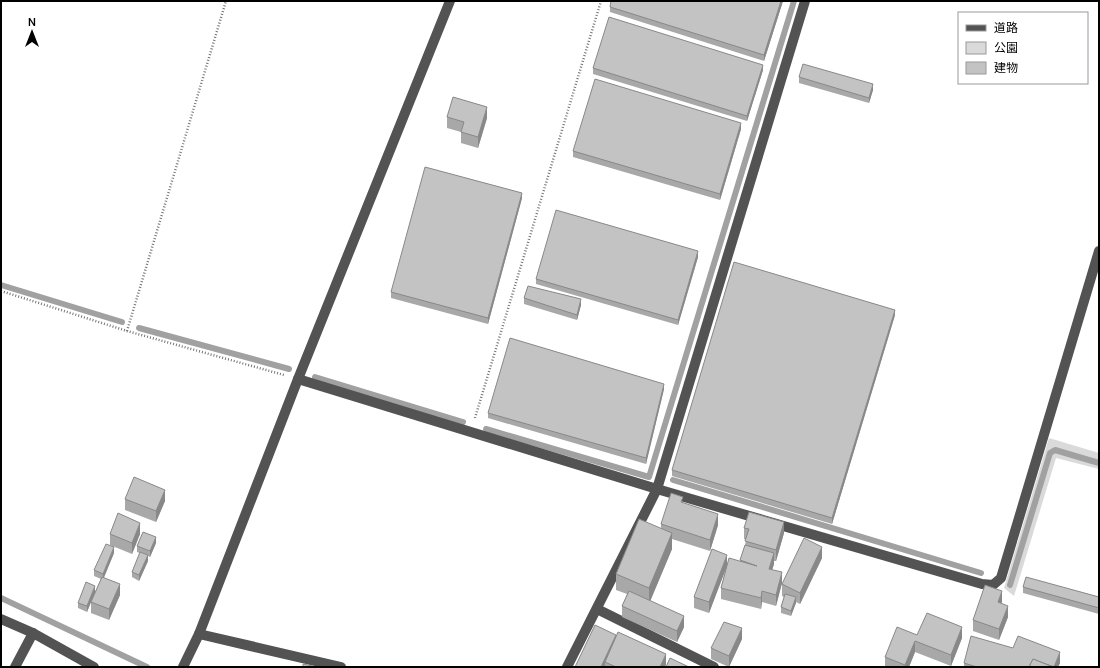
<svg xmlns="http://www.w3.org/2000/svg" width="1100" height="668" font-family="Manrope,'Noto Sans JP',sans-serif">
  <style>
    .green { fill: #dadada }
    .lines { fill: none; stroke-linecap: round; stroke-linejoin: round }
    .stream { stroke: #a1a1a1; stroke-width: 6 }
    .path { stroke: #757575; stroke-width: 2.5; stroke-dasharray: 1 2; stroke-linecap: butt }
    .minor { stroke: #535353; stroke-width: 10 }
    .wall { fill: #a8a8a8 }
    .shaded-wall { fill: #888 }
    .building { fill: #c3c3c3; stroke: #888 }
  </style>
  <rect width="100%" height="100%" fill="#fff"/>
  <!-- green -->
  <polygon class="green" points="1049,438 1099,453 1099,469 1056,458 1014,596 1004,588"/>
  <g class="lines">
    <!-- stream -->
    <g class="stream">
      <polyline points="1,285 122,322"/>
      <polyline points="139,328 289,369"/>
      <polyline points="315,377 463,422"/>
      <polyline points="486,429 649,477 794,1"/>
      <polyline points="673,480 981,573"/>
      <polyline points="1010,585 1050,453 1055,450 1099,463"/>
      <polyline points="1,598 147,667"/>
    </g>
    <!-- path -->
    <g class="path">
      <polyline points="1,291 127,331 284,375"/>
      <polyline points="127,331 226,1"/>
      <polyline points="475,418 601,1"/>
    </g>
    <!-- minor -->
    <g class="minor">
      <polyline points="298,379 657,489 982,584 993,585 1001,578 1099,251"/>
      <polyline points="597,609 714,667"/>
      <polyline points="1,619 33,633 94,667"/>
      <polyline points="199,634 341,667"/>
      <polyline points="15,667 33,633"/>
      <polyline points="183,667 199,634 298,379 450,1"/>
      <polyline points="567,667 657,489 805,1"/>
    </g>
  </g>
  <!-- wall -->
  <g class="wall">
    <polygon points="611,1 783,1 764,61 610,12 610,7"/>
    <polygon points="593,68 763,70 747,121 593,74"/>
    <polygon points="799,77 873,90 869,103 799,83"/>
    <polygon points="447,117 487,118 478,148 461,143 461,132 447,128"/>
    <polygon points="741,129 720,200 573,157 573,151"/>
    <polygon points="522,198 488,324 391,298 391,292"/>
    <polygon points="698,257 678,325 536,284 536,279"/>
    <polygon points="524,298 581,305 577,320 524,304"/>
    <polygon points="895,315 832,524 672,476 672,470"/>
    <polygon points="664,389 646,464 488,418 488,413"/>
    <polygon points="125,499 165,501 156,522 125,510"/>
    <polygon points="683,503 718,525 710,551 672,539 672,549 650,601 684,627 677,642 622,617 622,606 627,594 616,590 616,574 661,528 661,524"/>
    <polygon points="744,528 784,533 776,561 774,561 774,564 772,570 782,583 776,606 762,602 761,609 721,599 721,588 726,568 709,613 694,608 694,597 727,565 740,561 745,545 746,540 744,539"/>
    <polygon points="110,534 140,534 132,554 110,545"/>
    <polygon points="156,543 150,557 148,556 148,561 139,581 132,577 132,572 140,553 137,552 137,546"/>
    <polygon points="114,553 104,578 120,595 109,620 91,613 91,602 87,612 78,608 78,603 95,592 101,579 94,576 94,570"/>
    <polygon points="822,558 800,604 796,602 791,616 781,613 781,607 784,597 782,596 782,584"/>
    <polygon points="1023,587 1099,597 1099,614 1023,593"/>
    <polygon points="1002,602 1001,603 1008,617 999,640 973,631 973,620"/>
    <polygon points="917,635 962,638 951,666 915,652 909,667 885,667 885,657"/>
    <polygon points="616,637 665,667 575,667"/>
    <polygon points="742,639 729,667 711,659 711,648"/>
    <polygon points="964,663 1060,663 1058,667 964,667"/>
  </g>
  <!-- shaded-wall -->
  <g class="shaded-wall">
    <polygon points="781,1 783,1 764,61 764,55"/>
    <polygon points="763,65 763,70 747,121 747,116"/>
    <polygon points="873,84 873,90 869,103 869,98"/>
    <polygon points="487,107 487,118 478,148 478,137"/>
    <polygon points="741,123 741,129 720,200 720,194"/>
    <polygon points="522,193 522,198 488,324 488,318"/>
    <polygon points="698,251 698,257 678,325 678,320"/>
    <polygon points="581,299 581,305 577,320 577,315"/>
    <polygon points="895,310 895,315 832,524 832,518"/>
    <polygon points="664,384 664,389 646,464 646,458"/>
    <polygon points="165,490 165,501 156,522 156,511"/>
    <polygon points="718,514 718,525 710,551 710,540"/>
    <polygon points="784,522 784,533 776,561 776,550"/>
    <polygon points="140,523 140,534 132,554 132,543"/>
    <polygon points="672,533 672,549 649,604 649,588"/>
    <polygon points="156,537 156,543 150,557 150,551"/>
    <polygon points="114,547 114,553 103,579 103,574"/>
    <polygon points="822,547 822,558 800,604 800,593"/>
    <polygon points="774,553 774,564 769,580 769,569"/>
    <polygon points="148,555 148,561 139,581 139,575"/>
    <polygon points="727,555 727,566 709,613 709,602"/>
    <polygon points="782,572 782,583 776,606 776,595"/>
    <polygon points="120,584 120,595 109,620 109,609"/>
    <polygon points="95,586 95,592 87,612 87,606"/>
    <polygon points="762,591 762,602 761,609 761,598"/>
    <polygon points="1002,591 1002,602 998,613 998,602"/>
    <polygon points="796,597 796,603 791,616 791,611"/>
    <polygon points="1008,606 1008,617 999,640 999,629"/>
    <polygon points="684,616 684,627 677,642 677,631"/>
    <polygon points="962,627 962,638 951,666 951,655"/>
    <polygon points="742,628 742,639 729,667 729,656"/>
    <polygon points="616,635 616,646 605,662 605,667 601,667"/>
    <polygon points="915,641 915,652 909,667 905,667 905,665"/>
    <polygon points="1060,652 1060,663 1058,667 1054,667"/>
    <polygon points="666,654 666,665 665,667 660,667"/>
  </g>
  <!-- building -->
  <g class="building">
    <polygon points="611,1 781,1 764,55 610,7"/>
    <polygon points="609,17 763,65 747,116 593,68"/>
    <polygon points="803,64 873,84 869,98 799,77"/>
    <polygon points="595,79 741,123 720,194 573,151"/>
    <polygon points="453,97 487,107 478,137 461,132 464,122 447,117"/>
    <polygon points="425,167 522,193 488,318 391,292"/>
    <polygon points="556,210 698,251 678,320 536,279"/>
    <polygon points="734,262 895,310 832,518 672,470"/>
    <polygon points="528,286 581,299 577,315 524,298"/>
    <polygon points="510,338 664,384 646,458 488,413"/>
    <polygon points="134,477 165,490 156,511 125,499"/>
    <polygon points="671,493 683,497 681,502 718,514 710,540 661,524"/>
    <polygon points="749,512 784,522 776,550 745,541 749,529 744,528"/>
    <polygon points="118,513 140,523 132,543 110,534"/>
    <polygon points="639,519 672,533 649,588 616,574"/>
    <polygon points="143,532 156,537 150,551 137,546"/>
    <polygon points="804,538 822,547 800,593 782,584"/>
    <polygon points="106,544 114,547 103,574 94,570"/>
    <polygon points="745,545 774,553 769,569 782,572 776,595 762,591 761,598 721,588 729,558 757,566 740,560"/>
    <polygon points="712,549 727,555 709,602 694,597"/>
    <polygon points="140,552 148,555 139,575 132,572"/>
    <polygon points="102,577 120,584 109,609 91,602"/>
    <polygon points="1026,577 1099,597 1099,608 1023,587"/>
    <polygon points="86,582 95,586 87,606 78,603"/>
    <polygon points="985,585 1002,591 998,602 1008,606 999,629 973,620"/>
    <polygon points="629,591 684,616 677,631 622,606"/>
    <polygon points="785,594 796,597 791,611 781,607"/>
    <polygon points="927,613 962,627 951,655 915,641 905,665 885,657 897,627 917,635"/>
    <polygon points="724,622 742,628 729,656 711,648"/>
    <polygon points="595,625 616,635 601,667 575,667"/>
    <polygon points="618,632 666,654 660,667 616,667 605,662"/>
    <polygon points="971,636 1013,648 1018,636 1060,652 1054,667 1033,659 1029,667 977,667 964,663"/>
    <polygon points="670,658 689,667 666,667"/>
    <polygon points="1033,659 1053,667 1029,667"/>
    <polygon points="303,664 317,667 303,667"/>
  </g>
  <!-- border -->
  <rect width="1100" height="668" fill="none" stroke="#000000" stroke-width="4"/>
  <!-- legend -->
  <rect x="958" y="12" width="130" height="72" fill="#ffffff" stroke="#999999"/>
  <rect x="966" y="25" width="20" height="6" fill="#535353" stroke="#999999"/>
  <text x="994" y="32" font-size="12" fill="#000000">道路</text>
  <rect x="966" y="42" width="20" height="12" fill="#dadada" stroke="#999999"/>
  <text x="994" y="52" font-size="12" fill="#000000">公園</text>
  <rect x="966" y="62" width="20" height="12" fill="#c3c3c3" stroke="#999999"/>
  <text x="994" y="72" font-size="12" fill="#000000">建物</text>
  <!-- north arrow -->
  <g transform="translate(32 32)" stroke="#ffffff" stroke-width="3" paint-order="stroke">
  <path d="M0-3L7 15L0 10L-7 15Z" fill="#000000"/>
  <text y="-6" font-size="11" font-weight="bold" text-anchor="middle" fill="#000000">N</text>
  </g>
</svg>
